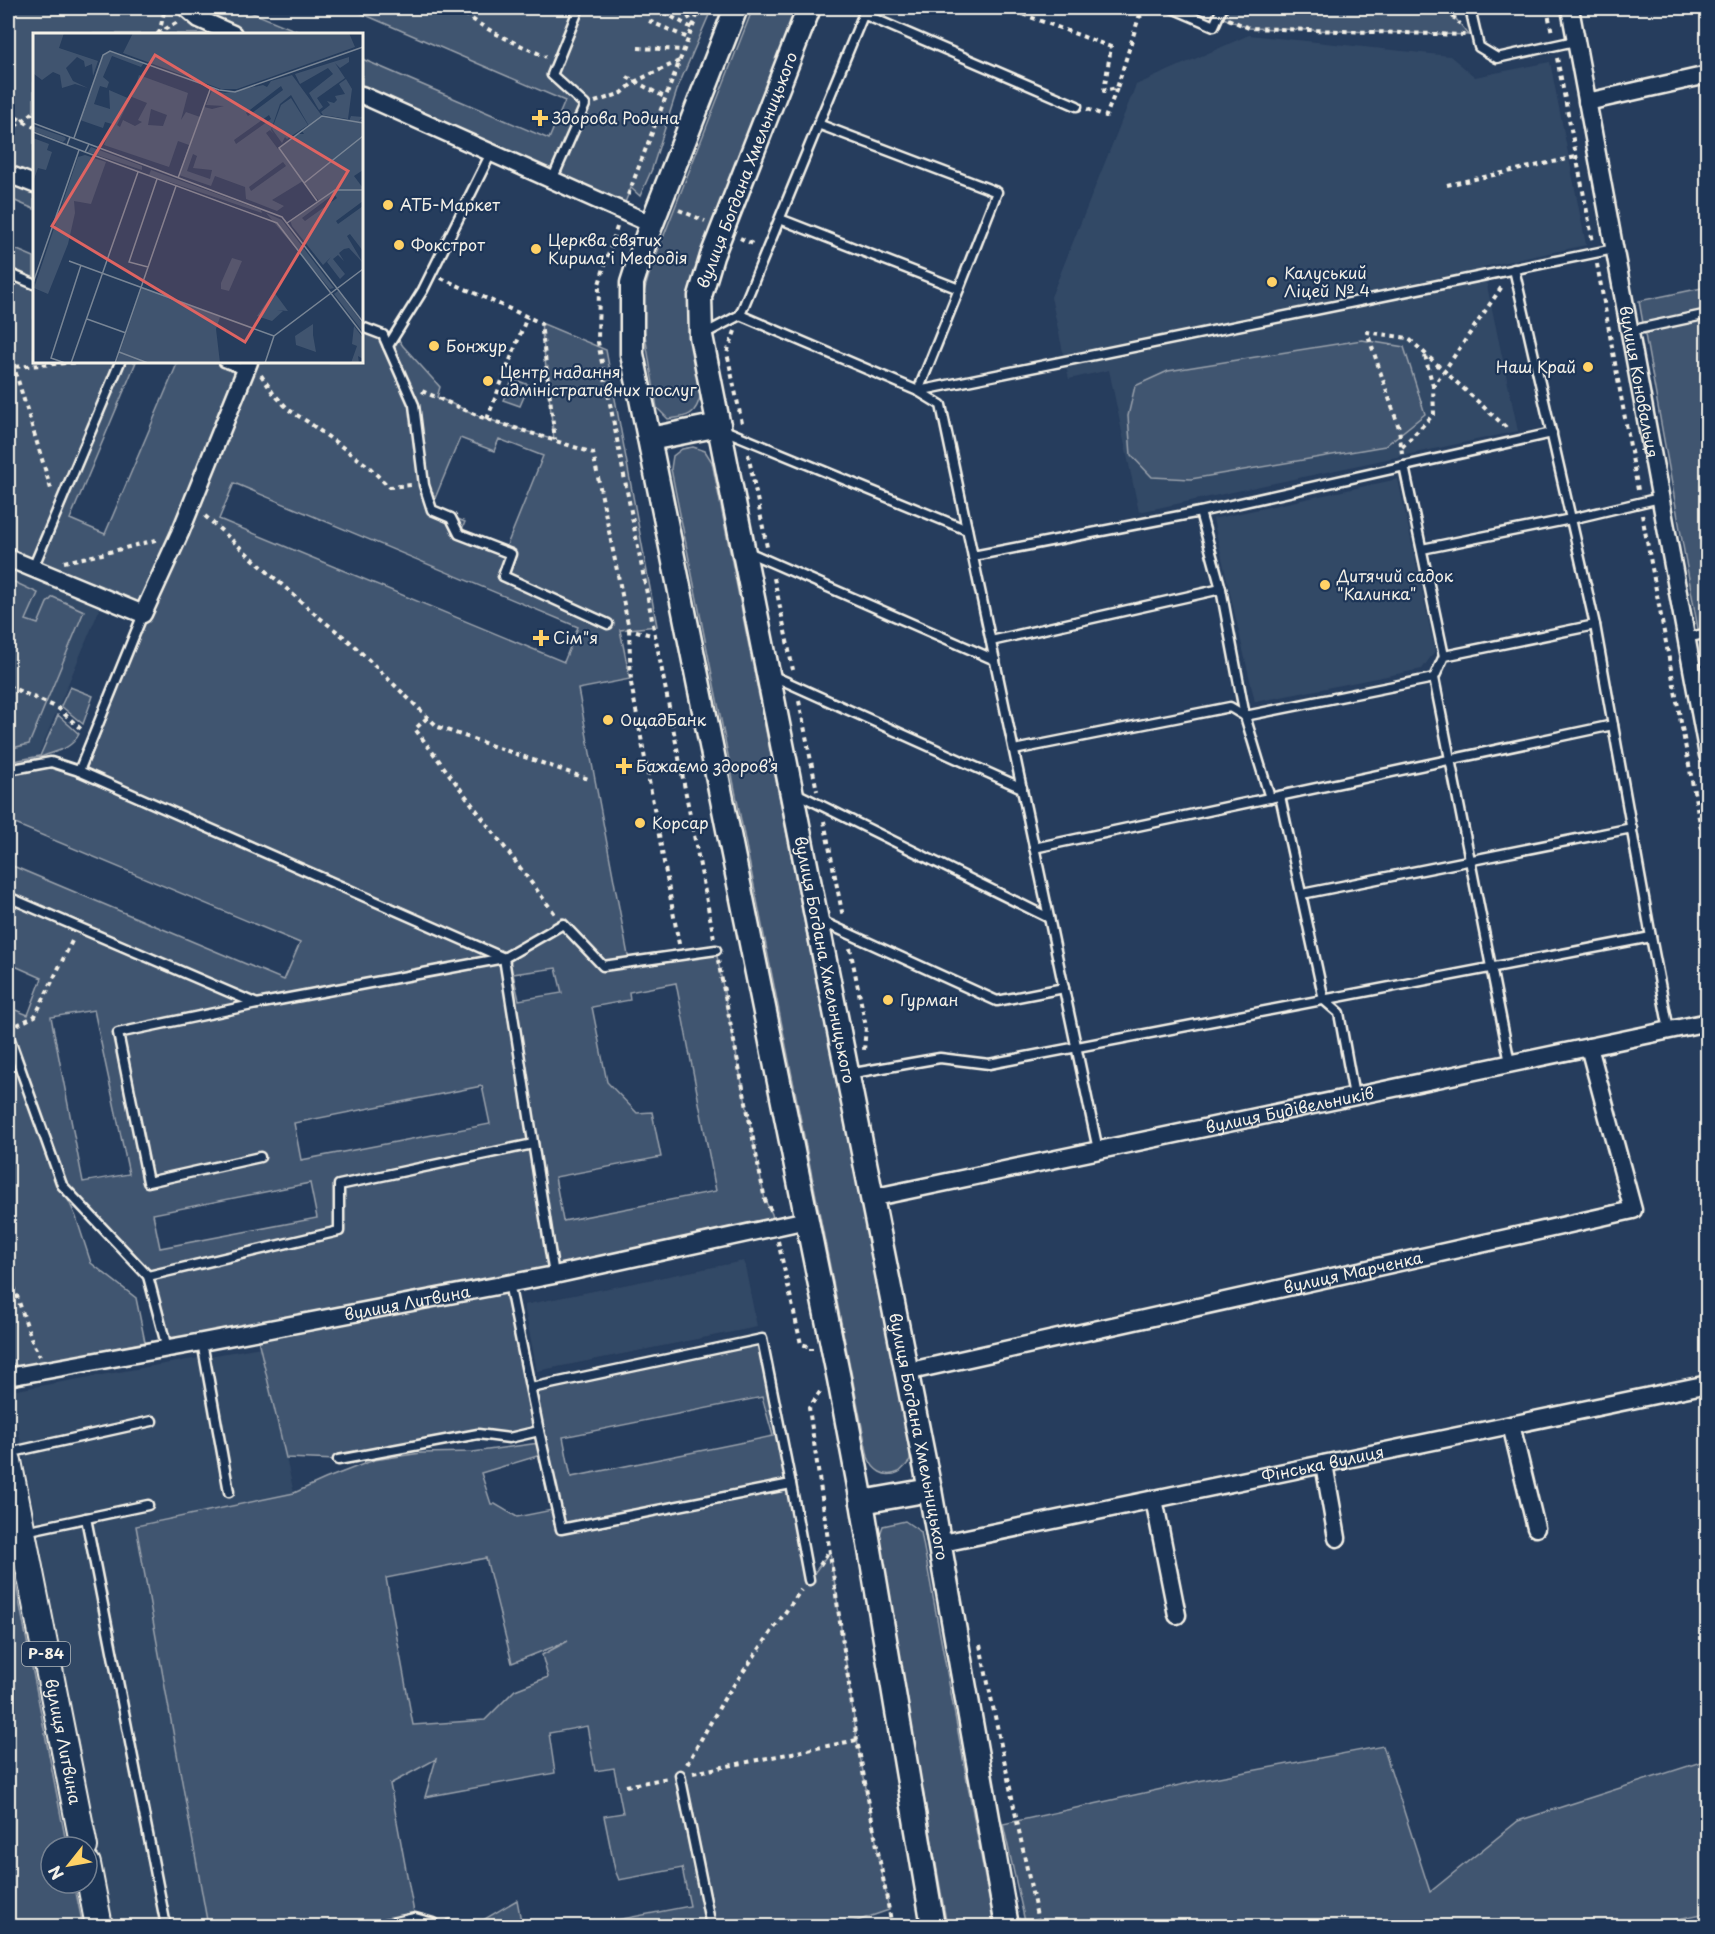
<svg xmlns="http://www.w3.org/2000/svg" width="1715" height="1934" font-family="'Playpen Sans',sans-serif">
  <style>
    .built { fill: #334966 }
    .green { fill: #40546f; stroke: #9aa2ac; stroke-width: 1.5; fill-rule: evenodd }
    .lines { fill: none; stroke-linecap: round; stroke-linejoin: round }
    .lane-casing { stroke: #f4f1e8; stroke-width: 13 }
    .street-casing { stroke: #f4f1e8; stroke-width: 21 }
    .secondary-casing { stroke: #f4f1e8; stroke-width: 27 }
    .primary-casing { stroke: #f4f1e8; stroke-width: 30 }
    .path { stroke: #f4f1e8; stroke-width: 4; stroke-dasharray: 4.5 4.5; stroke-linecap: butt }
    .lane { stroke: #1d3557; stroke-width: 8 }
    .street { stroke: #1d3557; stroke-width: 16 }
    .secondary { stroke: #1d3557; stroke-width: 22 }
    .primary { stroke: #1d3557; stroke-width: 26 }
    .poi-dot { fill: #ffd166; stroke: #1d3557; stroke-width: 2 }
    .labels { text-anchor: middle; stroke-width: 4.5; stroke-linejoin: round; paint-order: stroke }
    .shield { fill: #1d3557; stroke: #b4b9bc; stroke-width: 1.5 }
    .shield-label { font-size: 15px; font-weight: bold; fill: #f4f1e8 }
    .poi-label { font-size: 16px; fill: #f4f1e8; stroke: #1d3557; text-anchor: start }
    .street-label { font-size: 16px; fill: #f4f1e8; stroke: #1d3557 }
    .inset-road { fill: none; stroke: #788595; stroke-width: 1.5 }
    .view { fill: #df6462; fill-opacity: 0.15; stroke: #df6462; stroke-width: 3 }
    .inset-edge { fill: none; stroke: #f4f1e8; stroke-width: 3 }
  </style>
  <rect width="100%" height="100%" fill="#263d5d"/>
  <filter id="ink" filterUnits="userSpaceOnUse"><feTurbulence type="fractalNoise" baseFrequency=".0167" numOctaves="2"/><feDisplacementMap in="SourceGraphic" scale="12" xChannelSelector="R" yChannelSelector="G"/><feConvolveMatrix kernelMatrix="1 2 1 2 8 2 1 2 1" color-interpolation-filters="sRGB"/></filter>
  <g filter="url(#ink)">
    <!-- built -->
    <g class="built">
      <polygon points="1249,35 1450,56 1475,77 1550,62 1586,245 1483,267 1518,431 1139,512 1109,370 1069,379 1051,297 1136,85"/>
      <polygon points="1398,479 1435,651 1422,669 1255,702 1213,519"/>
      <polygon points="8,563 102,603 38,756 8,762"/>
      <polygon points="744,1261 757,1327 537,1371 524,1305"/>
      <polygon points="261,1347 294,1493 136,1526 208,1926 113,1926 11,1391"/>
    </g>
    <!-- green -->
    <g class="green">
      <polygon points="8,8 241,8 304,34 34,34 34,209 8,198"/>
      <polygon points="349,8 712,8 678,87 652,169 640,196 631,188 621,212 362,93 362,59 549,139 565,101"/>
      <path d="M753 8H799L689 292V308L701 394C696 415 689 417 668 419L657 408 644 329 642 299 650 271Z"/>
      <polygon points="1222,8 1454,8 1456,19 1469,35 1249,28 1218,16"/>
      <path d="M8 246 34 257V362H136L70 519 105 534 177 364 172 362H362V327L383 335 388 346 395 334 403 346 440 387 437 397 481 417 554 440 541 323 606 350 657 626 620 630 630 679 578 689 629 961 686 952 715 946 765 1200 772 1214 775 1228 509 1283 531 1388 762 1339 810 1579 830 1551 857 1740 889 1910 857 1921 830 1926H586L690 1906 682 1868 619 1880 615 1870 604 1816 623 1813 614 1768 595 1771 587 1726 549 1733 555 1773 425 1797 436 1759 390 1784 415 1918 376 1926H208L136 1526 294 1493 325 1479 374 1460 421 1453 473 1452 539 1443V1431L338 1460 286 1458 256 1331 167 1348 148 1276 63 1188 76 1217 91 1263 136 1298 145 1342 20 1367 8 1361V1007L28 1015 42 978 8 963V864L284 980 300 943 8 821V762L40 756 58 715 79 734C71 750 55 751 41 757L51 762 85 772 191 505 143 614 8 558ZM460 438 494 451 499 439 543 456 505 550 461 532 465 522 431 508ZM234 483 578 627 564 662 219 519ZM556 968 562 993 519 1000 513 974ZM676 983 716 1191 563 1221 555 1177 661 1157 652 1112 637 1113 607 1082 592 1007 630 1000 629 992ZM94 1010 129 1174 83 1182 51 1017ZM482 1086 490 1124 301 1160 294 1123ZM310 1183 317 1218 160 1248 153 1214ZM762 1397 773 1436 571 1477 563 1437ZM544 1454 559 1525 552 1510 517 1517 495 1504H491L481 1473ZM486 1558 512 1663 568 1641 542 1655 548 1677 515 1690 485 1720 413 1725 386 1578Z"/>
      <polygon points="1707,287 1707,679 1639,301"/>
      <polygon points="1362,340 1404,347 1425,414 1385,446 1191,479 1152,477 1131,455 1128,416 1135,386 1168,371"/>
      <polygon points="513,379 529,385 520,406 503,400"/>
      <path d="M693 447 705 451 712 462 910 1448V1461C907 1464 902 1470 899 1472 884 1479 873 1470 868 1457L671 469 673 456 682 449Z"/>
      <polygon points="8,579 38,593 26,620 38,624 47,603 53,597 84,611 29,744 8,749"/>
      <polygon points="70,687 93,696 83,724 61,706"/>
      <polygon points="905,1521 921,1532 994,1926 947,1926 878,1540 883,1526"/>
      <polygon points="8,1544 67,1847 51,1847 51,1883 74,1883 83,1926 8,1926"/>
      <polygon points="1383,1746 1430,1892 1518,1821 1707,1760 1707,1913 1644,1926 1026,1926 1003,1824 1198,1781"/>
      <polygon points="517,1900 522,1926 473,1926"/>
    </g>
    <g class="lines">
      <defs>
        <g id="lane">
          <polyline points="1172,8 1214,26 1222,8"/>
          <polyline points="1470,8 1479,47 1497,58 1575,41"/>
          <polyline points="863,14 1077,106"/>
          <polyline points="552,180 585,105 552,75 579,8"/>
          <polyline points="780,219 959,289 997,192 818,124"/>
          <polyline points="8,273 34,284"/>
          <polyline points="740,315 918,391 959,289"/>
          <polyline points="362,327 383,335 414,405 424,485 432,510 451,518 459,534 511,554 503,576 608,624"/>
          <polyline points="1629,331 1708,314"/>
          <polyline points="704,334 740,315 866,8"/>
          <polyline points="388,346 423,290 491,153"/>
          <polyline points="224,362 245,370"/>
          <polyline points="918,391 941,405 1098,1150"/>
          <polyline points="918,391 1614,249"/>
          <polyline points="724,430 967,530"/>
          <polyline points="1404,466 1444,656"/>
          <polyline points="1200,512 1552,433"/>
          <polyline points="1422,549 1571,519 1514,269"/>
          <polyline points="748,552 995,660"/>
          <polyline points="973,556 1200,512 1221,589 1245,716"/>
          <polyline points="33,568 120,362"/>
          <polyline points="1686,638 1708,633"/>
          <polyline points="991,641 1221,589"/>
          <polyline points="771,675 1022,788"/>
          <polyline points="1014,750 1230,707 1245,716"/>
          <polyline points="8,770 51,762 79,771 143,614"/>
          <polyline points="79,771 504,958"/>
          <polyline points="794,792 1049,918"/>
          <polyline points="1280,796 1324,1000 1339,1013 1354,1096"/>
          <polyline points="1270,798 1245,716 1434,678"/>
          <polyline points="1034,848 1613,725"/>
          <polyline points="1302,894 1632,828"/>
          <polyline points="8,897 257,1004 504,958 563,924 603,966 716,950"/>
          <polyline points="819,920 997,1001 1064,988"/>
          <polyline points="1651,937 1595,625 1571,519 1660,498"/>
          <polyline points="504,958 554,1275"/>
          <polyline points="257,1004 118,1033 148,1182 260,1157"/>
          <polyline points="8,1034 62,1185 148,1276 167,1348"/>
          <polyline points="1510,1063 1434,678 1444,656 1595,625"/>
          <polyline points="848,1074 940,1058 989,1064 1651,937 1669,1030"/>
          <polyline points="148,1276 339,1231 339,1185 533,1144"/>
          <polyline points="202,1342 229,1492"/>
          <polyline points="531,1388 762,1339 791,1484 561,1529 539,1431"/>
          <polyline points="8,1453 152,1421"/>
          <polyline points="338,1460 478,1434 509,1438 539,1431 509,1283"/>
          <polyline points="791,1484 809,1580"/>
          <polyline points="86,1518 166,1926"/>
          <polyline points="25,1531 148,1505"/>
          <polyline points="680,1775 711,1926"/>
          <polyline points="376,1926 415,1918 433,1923 434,1926"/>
        </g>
        <g id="street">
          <polyline points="186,8 199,19 233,34"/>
          <path id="s1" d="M1570 8 1708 755"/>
          <polyline points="362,95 651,224"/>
          <polyline points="1587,102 1703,76"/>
          <polyline points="8,174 34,184"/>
          <polyline points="8,558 143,614 180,533 249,362"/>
          <path id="s2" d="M871 1198 1708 1022"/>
          <path id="s3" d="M906 1372 1633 1210 1589 1047"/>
          <path id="s4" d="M8 1377 202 1342 554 1275 807 1220"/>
          <polyline points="1511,1425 1536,1528"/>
          <polyline points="1324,1464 1337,1538"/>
          <polyline points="1154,1499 1177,1615"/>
          <path id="s5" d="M938 1544 1708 1384"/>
        </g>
        <g id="secondary">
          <polyline points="736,8 647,236 632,283 632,354 839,1379 862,1502 933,1926"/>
          <path id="s6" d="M809 8 712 256 700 296 701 336 930 1490 1007 1926"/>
          <polyline points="650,439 719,425"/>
          <polyline points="862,1502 930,1490"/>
        </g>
        <g id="primary">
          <path id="s7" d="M8 1461 84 1847"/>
          <polyline points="87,1864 99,1926"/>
        </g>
      </defs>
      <!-- lane casing -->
      <use href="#lane" class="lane-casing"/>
      <!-- street casing -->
      <use href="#street" class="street-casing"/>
      <!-- secondary casing -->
      <use href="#secondary" class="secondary-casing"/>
      <!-- primary casing -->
      <use href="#primary" class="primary-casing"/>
      <!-- path -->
      <g class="path">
        <path d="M458 8C486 32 512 41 546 57"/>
        <polyline points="656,8 692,28"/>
        <polyline points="683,8 693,24"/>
        <polyline points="1006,8 1111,47 1104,91 1117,88 1139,17 1156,8"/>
        <polyline points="1436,8 1456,19 1460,24"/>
        <polyline points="1547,8 1552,33"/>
        <polyline points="1228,19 1249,28 1465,35"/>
        <polyline points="649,21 688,38"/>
        <polyline points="157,34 178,22"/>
        <polyline points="159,34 165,8"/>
        <polyline points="638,48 684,50"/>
        <polyline points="1557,58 1593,242"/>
        <polyline points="627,77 666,98"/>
        <polyline points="595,102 622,93 634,82 679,61"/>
        <polyline points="1087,109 1106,116 1117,88"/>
        <polyline points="8,113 34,127"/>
        <polyline points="8,132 34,112"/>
        <polyline points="1447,185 1576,157"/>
        <polyline points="628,195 700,8"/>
        <polyline points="679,210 705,221"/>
        <polyline points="617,227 599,284 598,342 714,938"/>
        <polyline points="740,238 755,245"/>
        <polyline points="1597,264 1638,490"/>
        <polyline points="441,278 541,323 555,440"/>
        <polyline points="735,331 727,353 742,423"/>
        <polyline points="8,356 14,367 51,489"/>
        <polyline points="1425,356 1433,386"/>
        <polyline points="8,371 14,367 80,362"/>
        <polyline points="261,375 273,393 289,410 308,422 368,466 389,487 411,485"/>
        <polyline points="422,391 481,417 593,453 629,629 655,636"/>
        <polyline points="487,419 527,317"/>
        <polyline points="1402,447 1434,414 1433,387 1503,285"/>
        <polyline points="748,454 767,547"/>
        <polyline points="1402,454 1399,428 1367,332 1408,338 1509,430"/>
        <polyline points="1642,515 1708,866"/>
        <polyline points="205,516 316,615 349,641 438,727 591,780"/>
        <polyline points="64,562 102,554 159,539"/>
        <polyline points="774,578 793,670"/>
        <polyline points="629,629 631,683 679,944"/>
        <polyline points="8,686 58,708 82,730"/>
        <polyline points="799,701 817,791"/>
        <polyline points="427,718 415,729 555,914"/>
        <polyline points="824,821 843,917"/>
        <polyline points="850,948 866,1027 864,1050"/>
        <polyline points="718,960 765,1200 771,1211"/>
        <polyline points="17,1025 35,1016 73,939"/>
        <polyline points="778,1241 801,1344 811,1347 811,1350"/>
        <polyline points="8,1269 33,1344 40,1356"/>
        <polyline points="820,1392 809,1408 857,1740 892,1926"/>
        <polyline points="820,1565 829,1551"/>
        <polyline points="980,1645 1039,1926"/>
        <polyline points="687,1764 724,1699 801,1590"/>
        <polyline points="693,1773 857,1740"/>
        <polyline points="626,1786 668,1778"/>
        <polyline points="446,1921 452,1920 464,1926"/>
        <polyline points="1676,1926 1708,1920"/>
      </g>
      <!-- lane -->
      <use href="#lane" class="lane"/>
      <!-- street -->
      <use href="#street" class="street"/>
      <!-- secondary -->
      <use href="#secondary" class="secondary"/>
      <!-- primary -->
      <use href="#primary" class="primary"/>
    </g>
  </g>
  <!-- markers -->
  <g class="poi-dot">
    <path d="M537 109h6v6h6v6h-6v6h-6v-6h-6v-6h6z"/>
    <circle cx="388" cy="205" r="6"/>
    <circle cx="399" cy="245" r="6"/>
    <circle cx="536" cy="249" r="6"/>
    <circle cx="1272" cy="282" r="6"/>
    <circle cx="434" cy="346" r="6"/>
    <circle cx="1588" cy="367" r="6"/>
    <circle cx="488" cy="381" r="6"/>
    <circle cx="1325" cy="585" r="6"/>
    <path d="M538 629h6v6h6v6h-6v6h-6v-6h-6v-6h6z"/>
    <circle cx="608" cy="720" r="6"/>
    <path d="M621 757h6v6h6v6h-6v6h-6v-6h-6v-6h6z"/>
    <circle cx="640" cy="823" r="6"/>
    <circle cx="888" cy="1000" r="6"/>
  </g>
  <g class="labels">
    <!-- shield labels -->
    <rect class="shield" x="22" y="1642" width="48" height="24" rx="4.5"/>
    <g class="shield-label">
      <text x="46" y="1659">Р-84</text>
    </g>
    <!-- poi labels -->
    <g class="poi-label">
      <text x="552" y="124">Здорова Родина</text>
      <text x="400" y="211">АТБ-Маркет</text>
      <text x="548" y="246">Церква святих<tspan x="548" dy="18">Кирила і Мефодія</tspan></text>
      <text x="411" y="251">Фокстрот</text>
      <text x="1284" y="279">Калуський<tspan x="1284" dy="18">Ліцей № 4</tspan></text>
      <text x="446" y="352">Бонжур</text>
      <text x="1576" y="373" text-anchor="end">Наш Край</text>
      <text x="500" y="378">Центр надання<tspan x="500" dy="18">адміністративних послуг</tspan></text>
      <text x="1337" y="582">Дитячий садок<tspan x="1337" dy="18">"Калинка"</tspan></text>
      <text x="553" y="644">Сім"я</text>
      <text x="620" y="726">ОщадБанк</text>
      <text x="636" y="772">Бажаємо здоровʼя</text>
      <text x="652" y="829">Корсар</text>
      <text x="900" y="1006">Гурман</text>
    </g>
    <!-- street labels -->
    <g class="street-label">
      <text transform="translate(747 170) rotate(-69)" y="6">вулиця Богдана Хмельницького</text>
      <text dy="6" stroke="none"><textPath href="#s1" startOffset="380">вулиця Коновальця</textPath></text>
      <text dy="6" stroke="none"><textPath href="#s6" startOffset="984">вулиця Богдана Хмельницького</textPath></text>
      <text dy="6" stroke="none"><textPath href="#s2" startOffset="428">вулиця Будівельників</textPath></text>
      <text dy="6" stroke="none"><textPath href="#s3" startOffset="458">вулиця Марченка</textPath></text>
      <text dy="6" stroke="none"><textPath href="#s4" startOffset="406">вулиця Литвина</textPath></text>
      <text dy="6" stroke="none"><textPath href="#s6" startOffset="1470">вулиця Богдана Хмельницького</textPath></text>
      <text dy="6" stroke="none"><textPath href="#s5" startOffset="393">Фінська вулиця</textPath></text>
      <text dy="6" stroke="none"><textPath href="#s7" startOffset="286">вулиця Литвина</textPath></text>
    </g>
  </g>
  <!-- overview -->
  <g transform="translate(33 33)">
    <rect width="330" height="330" fill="#263d5d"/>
    <path d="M0 0H31L26 15 65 28 60 43 59 31 52 34 51 28 44 24 33 35 40 48 55 55 42 51 29 55 27 42 20 39 9 47 1 41ZM100 0H316L322 14 204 56H188L90 20ZM77 18 111 30 108 34 79 23 70 44 76 49 74 55 67 53 61 71 77 76 76 57 97 66 84 92 87 94 90 87 102 93 109 89 105 87 114 70 99 64 106 42 155 60 148 87 153 79 167 84 171 74 179 76 191 73 173 72 179 57 192 60 230 52 234 54 238 48 259 42 289 83 316 88 318 83 330 84 325 89 330 86V137L321 143 330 155V168L303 188 305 191 330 173V218L317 201 314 203 330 230 316 215 311 216 306 220 311 228 305 222 300 226 312 241 307 246 294 229 298 224 290 232 259 193 257 187 286 168 270 148 239 167 251 173 244 178 213 166 212 154 182 143 178 153 146 142 156 112 145 108 136 134 71 112 79 91 72 89 70 95 47 87 70 22ZM248 53 250 57 215 83 213 80ZM258 62 276 93 269 98 271 101H265L245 116 233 100 237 97 241 101 238 97 247 71ZM118 76 134 82 130 93 115 92ZM236 82 238 86 203 111 201 107ZM160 121 164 123 160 135 179 137 177 146 154 138ZM250 129 253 133 218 158 216 154ZM301 161 304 165 272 188 269 185ZM316 24V29L307 35 302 30 312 45 284 65 290 74 286 77 276 60 300 41 295 35 267 51 262 41ZM313 46 319 56 315 86 290 82 288 79 297 72 294 68 301 70 304 67 302 63 312 61 306 51ZM258 65 275 92 254 106 252 104 249 110 239 96 248 72ZM0 93 32 104 33 106 30 109 0 98ZM0 105 16 111 14 117 19 119 13 137 5 135 1 146ZM58 114 109 133V137L55 119ZM52 122 73 129 58 171 41 168 42 180 35 211 15 261 1 255 45 124ZM118 137 228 177 229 180 116 142ZM233 180 249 187 301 255 297 256ZM199 225 209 228 196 258 188 256V250ZM109 254 187 284 183 296 187 330H83ZM305 258 330 291V299L301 261ZM241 259 255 278 244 277 250 278 239 288 224 283ZM280 291V302L283 319 263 312 262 303ZM321 293 330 305V326L325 323 326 330H318L324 313 319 311Z" fill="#40546f" fill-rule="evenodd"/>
    <path class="inset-road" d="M0 90 37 104M0 99 34 112M37 104 56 111 52 119 34 112ZM41 105 70 22 77 18 186 57 202 59 330 14M56 111 249 184 330 289M52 119 244 190 330 302M145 145 178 54M271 150 330 103M284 168 246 115 289 83 330 90M254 190 302 157H330M36 228 241 303M115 234 96 229 124 146M0 250 46 117M54 286 93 300M86 319 115 330M32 330 18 325 48 232M38 330 105 139M82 330 143 153M232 330 241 303 330 236"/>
    <path class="view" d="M122 22 315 138 212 309 19 193Z"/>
    <rect width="330" height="330" class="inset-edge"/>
  </g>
  <!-- margin -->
  <rect width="1715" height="1934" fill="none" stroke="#1d3557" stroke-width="30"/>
  <rect x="15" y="15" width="1685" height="1904" fill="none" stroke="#f4f1e8" stroke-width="2" filter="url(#ink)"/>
  <!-- north arrow -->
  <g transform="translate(69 1865) rotate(239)"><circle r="28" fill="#1d3557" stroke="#738091" stroke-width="1.5"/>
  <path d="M0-4.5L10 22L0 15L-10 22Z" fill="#ffd166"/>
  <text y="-9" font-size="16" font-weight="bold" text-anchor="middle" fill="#f4f1e8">N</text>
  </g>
</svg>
